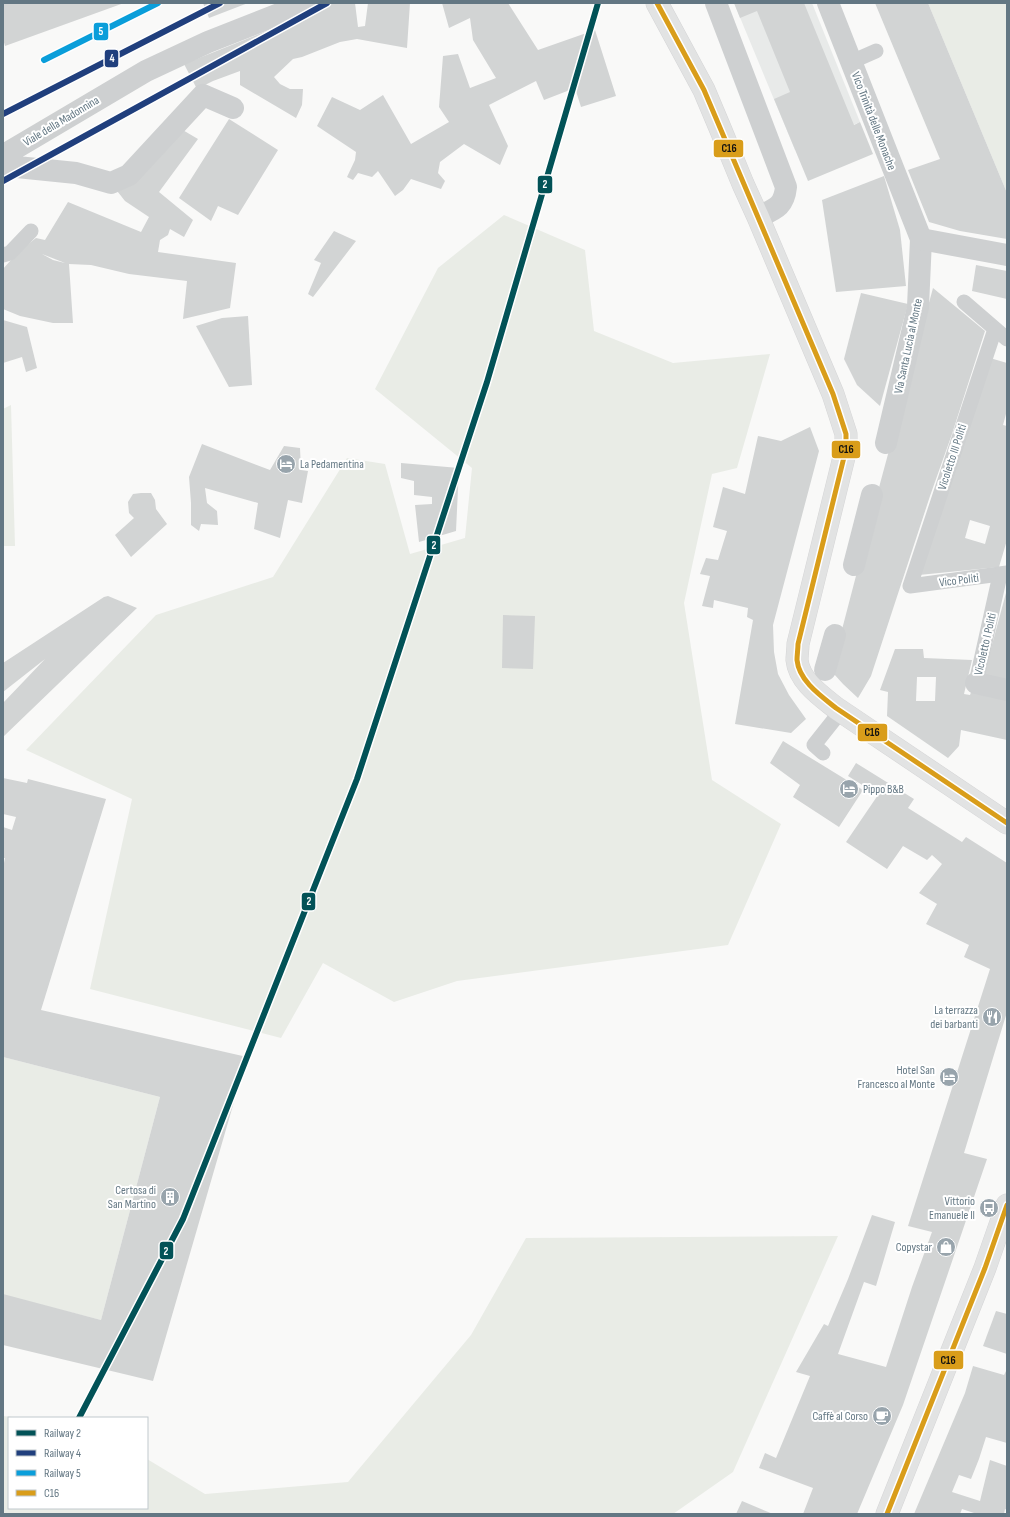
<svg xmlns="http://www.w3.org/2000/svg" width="1010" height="1517" font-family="'Sofia Sans Condensed',sans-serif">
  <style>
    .built { fill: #e8eae9 }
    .green { fill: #e9ece6 }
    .building { fill: #d2d4d4; fill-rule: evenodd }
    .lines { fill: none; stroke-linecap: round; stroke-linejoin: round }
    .primary-casing { stroke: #d5d5d6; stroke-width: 23 }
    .lane { stroke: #ced0d1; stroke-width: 15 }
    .street { stroke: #ced0d1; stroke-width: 22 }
    .primary { stroke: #e2e3e3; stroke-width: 22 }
    .bus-1-casing { stroke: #fff; stroke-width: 8 }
    .bus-1 { stroke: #d99d1a; stroke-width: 5 }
    .rail-1-casing { stroke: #fff; stroke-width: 9 }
    .rail-2-casing { stroke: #fff; stroke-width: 9 }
    .rail-3-casing { stroke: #fff; stroke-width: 9 }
    .rail-1 { stroke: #025257; stroke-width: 6 }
    .rail-2 { stroke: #203f7d; stroke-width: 6 }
    .rail-3 { stroke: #0a9eda; stroke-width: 6 }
    .labels { text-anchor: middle; stroke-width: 4; stroke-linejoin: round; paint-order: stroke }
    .street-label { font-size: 12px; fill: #637783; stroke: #fff }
    .poi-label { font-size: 12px; fill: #637783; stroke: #fff; text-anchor: end }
    .line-badge { stroke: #fff; stroke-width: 1.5 }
    .badge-label { font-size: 11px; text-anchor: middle; font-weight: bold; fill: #fff }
    .pale-badge-label { font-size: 11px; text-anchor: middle; font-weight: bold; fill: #111 }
  </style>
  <rect width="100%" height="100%" fill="#f9f9f8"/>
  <!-- built -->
  <polygon class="built" points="734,3 812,3 860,122 795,150"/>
  <!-- green -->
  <g class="green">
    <polygon points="928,3 1007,3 1007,193"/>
    <polygon points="504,215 585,250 594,331 673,363 770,354 737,468 712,474 684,603 712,780 781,824 728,945 457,981 394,1002 323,963 281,1038 90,989 132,799 26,750 156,615 273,577 347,458 385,464 410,554 465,538 472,468 375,389 438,268"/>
    <polygon points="11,405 15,546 3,546 3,409"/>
    <polygon points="3,1057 160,1097 101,1320 3,1295"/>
    <polygon points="838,1236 733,1472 673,1514 3,1514 3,1416 23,1418 9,1418 9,1508 147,1508 147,1459 205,1494 348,1482 471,1335 526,1238"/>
  </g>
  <!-- building -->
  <g class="building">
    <polygon points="3,3 124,3 5,46 3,39"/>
    <polygon points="203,3 248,3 209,18"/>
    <polygon points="328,3 355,3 358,27 365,26 368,3 410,3 407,48 357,39 340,42 302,57 293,59 274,77 280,84 290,89 303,89 302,105 296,118 240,85 240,71 213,81 197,89 184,64 329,6"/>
    <polygon points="442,3 508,3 538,50 595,30 616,96 581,107 575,88 544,100 536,81 489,105 508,146 500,165 464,144 440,162 438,173 445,181 441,189 411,179 403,190 395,196 378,171 372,177 358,173 353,180 347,177 355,160 356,152 317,126 332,97 360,110 383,95 411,144 449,122 439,107 443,56 458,54 470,88 496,78 473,40 470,18 449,28"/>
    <polygon points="734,3 804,3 854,125 860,122 873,154 808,181 774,99 790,92 757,11 740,18"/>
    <polygon points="875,3 928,3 1007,193 1007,239 960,231 929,222 908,170 940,159"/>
    <polygon points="229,119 278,150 238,215 218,206 211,221 179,198"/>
    <path d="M181 129 198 139 159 192 193 220 184 237 170 229 168 235 160 240 158 252 236 263 230 308 183 319 187 281 129 274 91 265 69 264 73 323H53L20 316 3 309V269L18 252 36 238 45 240 68 202 141 232 149 217 125 201 114 187ZM42 254 65 263 53 260Z"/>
    <polygon points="884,176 900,230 906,286 836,292 822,200"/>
    <polygon points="334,231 356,241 313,297 308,294 321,263 314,260"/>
    <polygon points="976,265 1007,271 1007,299 972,291"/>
    <polygon points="933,288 985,331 952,434 930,496 871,676 858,698 843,684 834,674 833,664 881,480"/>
    <polygon points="861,293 908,304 880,406 857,385 844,359"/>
    <polygon points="248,316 252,385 229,387 196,326 222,318"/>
    <polygon points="3,320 27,327 37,368 26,372 22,357 3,363"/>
    <path d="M990 358 1007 363V415L1006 414 1003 425 1007 426V540L999 567 919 575ZM970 520 990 526 985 544 965 538Z"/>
    <polygon points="810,427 819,451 773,625 774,652 778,674 789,695 806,719 791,733 735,724 753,620 747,617 748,608 714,600 713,608 702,606 710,576 700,574 706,558 718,560 727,531 713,527 723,487 745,494 758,436 781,441"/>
    <polygon points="202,444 270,470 284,446 300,448 301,470 308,471 302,503 288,500 280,538 254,529 258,503 205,488 207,503 217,511 218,525 201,524 199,531 191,525 191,503 189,477"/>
    <polygon points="401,463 459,468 456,531 419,542 415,505 432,504 432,497 414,495 414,481 401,478"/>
    <polygon points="141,493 151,493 155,500 156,509 167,524 131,557 115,535 134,518 129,513 128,502 133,494"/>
    <polygon points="1006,593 1007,593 1007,683 983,678"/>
    <polygon points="108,596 137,608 3,737 3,703 45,659 3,692 3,663 104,597"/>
    <polygon points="503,615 535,616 533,669 502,668"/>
    <path d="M895 649H923L924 658 972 660 964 694 970 695 973 687 1007 694V740L961 730 959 746 948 758 887 716 888 692 880 690ZM917 677H936L935 701H916Z"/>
    <polygon points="783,741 863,790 839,827 793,797 800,785 770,763"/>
    <polygon points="856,763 914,799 908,808 916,813 962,842 966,837 1007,863 1007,1012 964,1153 987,1159 903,1405 857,1514 803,1514 813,1488 759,1468 765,1453 776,1458 810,1376 796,1372 824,1324 828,1326 848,1279 872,1215 895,1222 876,1286 864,1282 838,1354 886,1367 912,1287 932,1232 908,1226 990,969 964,957 969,945 926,924 937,904 919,893 942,864 932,855 927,860 903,846 887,869 846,842 878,795 848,776"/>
    <polygon points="3,778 27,783 28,779 106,799 41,1010 247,1057 153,1381 3,1345 3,1294 101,1320 160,1097 3,1057 3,863 4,863 5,858 3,858 3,827 12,830 16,817 3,814"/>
    <polygon points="996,1311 1007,1314 1007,1354 983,1346"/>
    <polygon points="973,1366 1004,1375 1007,1369 1007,1443 986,1437 979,1459 971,1479 959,1475 952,1492 980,1501 990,1460 1007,1466 1007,1510 1005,1509 1004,1514 977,1514 962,1509 960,1514 914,1514 965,1393"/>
    <polygon points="742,1501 773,1514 736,1514"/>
  </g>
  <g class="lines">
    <defs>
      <g id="primary">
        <path d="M657 3 704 90 720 128 743 184 758 217 833 394 846 434V449L798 644C798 650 797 655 797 660 799 681 821 696 836 708L1007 823"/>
        <polyline points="887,1514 985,1268 1007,1205"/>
      </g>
    </defs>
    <!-- primary casing -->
    <use href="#primary" class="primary-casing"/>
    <!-- lane -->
    <g class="lane">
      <polyline points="851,62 876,51"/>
      <polyline points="3,255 10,253 31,231"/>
      <polyline points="964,302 1007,339"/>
      <polyline points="995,329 910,586 1007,573"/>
      <polyline points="976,683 1000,575"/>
      <polyline points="823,753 814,745 841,711"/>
    </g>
    <!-- street -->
    <g class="street">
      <path d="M716 3 786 187C784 207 775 209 758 217"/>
      <polyline points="828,3 921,239 918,307 886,443"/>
      <polyline points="233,108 203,95 129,175 111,183 76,173 7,166 4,155 146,71 208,42 307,3"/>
      <polyline points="921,239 1007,255"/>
      <polyline points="854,565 872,495"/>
      <polyline points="825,670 835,635"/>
      <polyline points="976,683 1007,690"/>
    </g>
    <!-- primary -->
    <use href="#primary" class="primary"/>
    <defs>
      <g id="bus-1">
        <path d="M657 3 704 90 833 394 846 434V449L798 644C798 649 797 655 797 660 799 681 821 696 836 708L1007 823"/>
        <polyline points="887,1514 985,1268 1007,1205"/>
      </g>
    </defs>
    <!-- bus-1 casing -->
    <use href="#bus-1" class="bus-1-casing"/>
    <!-- bus-1 -->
    <use href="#bus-1" class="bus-1"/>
    <defs>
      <polyline id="rail-1" points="79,1418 183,1219 357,779 487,382 598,3"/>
      <g id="rail-2">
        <polyline points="3,114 220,3"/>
        <polyline points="3,181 327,3"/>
      </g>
      <polyline id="rail-3" points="44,60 158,3"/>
    </defs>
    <!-- rail-1 casing -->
    <use href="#rail-1" class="rail-1-casing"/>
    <!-- rail-2 casing -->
    <use href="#rail-2" class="rail-2-casing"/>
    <!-- rail-3 casing -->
    <use href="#rail-3" class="rail-3-casing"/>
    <!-- rail-1 -->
    <use href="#rail-1" class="rail-1"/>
    <!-- rail-2 -->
    <use href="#rail-2" class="rail-2"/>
    <!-- rail-3 -->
    <use href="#rail-3" class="rail-3"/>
  </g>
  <!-- icons -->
  <defs>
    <symbol id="hotel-disc" viewBox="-11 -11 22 22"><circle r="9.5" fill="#98a4ac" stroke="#fff"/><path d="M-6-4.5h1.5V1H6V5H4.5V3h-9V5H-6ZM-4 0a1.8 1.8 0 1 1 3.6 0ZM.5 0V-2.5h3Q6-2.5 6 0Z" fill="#fff"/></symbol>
    <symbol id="restaurant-disc" viewBox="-11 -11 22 22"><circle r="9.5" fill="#98a4ac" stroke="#fff"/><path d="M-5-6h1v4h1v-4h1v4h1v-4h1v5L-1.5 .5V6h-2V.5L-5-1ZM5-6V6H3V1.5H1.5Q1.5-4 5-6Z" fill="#fff"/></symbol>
    <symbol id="building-disc" viewBox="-11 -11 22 22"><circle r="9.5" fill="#98a4ac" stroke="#fff"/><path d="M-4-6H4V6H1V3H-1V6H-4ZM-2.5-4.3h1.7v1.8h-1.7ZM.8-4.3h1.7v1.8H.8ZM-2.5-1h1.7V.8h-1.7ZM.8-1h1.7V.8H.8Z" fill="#fff"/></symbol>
    <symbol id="bus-disc" viewBox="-11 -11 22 22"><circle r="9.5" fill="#98a4ac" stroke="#fff"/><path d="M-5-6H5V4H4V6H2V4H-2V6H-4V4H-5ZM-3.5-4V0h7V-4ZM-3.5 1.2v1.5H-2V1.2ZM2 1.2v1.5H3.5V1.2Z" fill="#fff"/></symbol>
    <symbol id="shop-disc" viewBox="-11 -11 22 22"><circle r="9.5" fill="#98a4ac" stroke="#fff"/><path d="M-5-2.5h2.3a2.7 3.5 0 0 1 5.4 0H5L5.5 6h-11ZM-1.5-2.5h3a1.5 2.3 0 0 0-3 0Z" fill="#fff"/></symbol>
    <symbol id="cafe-disc" viewBox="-11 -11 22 22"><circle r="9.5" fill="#98a4ac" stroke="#fff"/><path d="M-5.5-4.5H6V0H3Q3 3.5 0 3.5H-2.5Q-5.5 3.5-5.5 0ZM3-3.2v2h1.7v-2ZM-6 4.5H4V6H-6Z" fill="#fff"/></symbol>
  </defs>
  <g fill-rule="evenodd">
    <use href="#hotel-disc" x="275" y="453" width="22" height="22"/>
    <use href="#hotel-disc" x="838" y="778" width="22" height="22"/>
    <use href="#restaurant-disc" x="981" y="1006" width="22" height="22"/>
    <use href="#hotel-disc" x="938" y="1066" width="22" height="22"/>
    <use href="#building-disc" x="159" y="1186" width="22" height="22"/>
    <use href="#bus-disc" x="978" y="1197" width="22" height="22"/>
    <use href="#shop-disc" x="935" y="1236" width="22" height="22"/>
    <use href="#cafe-disc" x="871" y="1405" width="22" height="22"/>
  </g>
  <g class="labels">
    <!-- street labels -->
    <g class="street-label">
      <text transform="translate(61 121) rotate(-31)" y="4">Viale della Madonnina</text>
      <text transform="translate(874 121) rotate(69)" y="4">Vico Trinità delle Monache</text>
      <text transform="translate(908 346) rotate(-78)" y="4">Via Santa Lucia al Monte</text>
      <text transform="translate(952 457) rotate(-72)" y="4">Vicoletto III Politi</text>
      <text transform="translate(959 580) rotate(-7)" y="4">Vico Politi</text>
      <text transform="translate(985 644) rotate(-77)" y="4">Vicoletto I Politi</text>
    </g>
    <!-- poi labels -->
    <g class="poi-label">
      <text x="300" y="468" text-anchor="start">La Pedamentina</text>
      <text x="863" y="793" text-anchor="start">Pippo B&amp;B</text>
      <text x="978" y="1014">La terrazza<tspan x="978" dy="14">dei barbanti</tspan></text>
      <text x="935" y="1074">Hotel San<tspan x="935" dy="14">Francesco al Monte</tspan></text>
      <text x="156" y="1194">Certosa di<tspan x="156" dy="14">San Martino</tspan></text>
      <text x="975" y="1205">Vittorio<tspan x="975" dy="14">Emanuele II</tspan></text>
      <text x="932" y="1251">Copystar</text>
      <text x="868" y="1420">Caffè al Corso</text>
    </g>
  </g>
  <g class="line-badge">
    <rect x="93" y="22" width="16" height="19" rx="4" fill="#0a9eda"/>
    <rect x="104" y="49" width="15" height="19" rx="4" fill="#203f7d"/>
    <rect x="713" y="139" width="31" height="19" rx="4" fill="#d99d1a"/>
    <rect x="537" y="175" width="16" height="19" rx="4" fill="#025257"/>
    <rect x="831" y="440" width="30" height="19" rx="4" fill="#d99d1a"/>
    <rect x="426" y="535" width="15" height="20" rx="4" fill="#025257"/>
    <rect x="857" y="723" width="31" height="19" rx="4" fill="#d99d1a"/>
    <rect x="301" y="892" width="15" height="19" rx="4" fill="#025257"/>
    <rect x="159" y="1241" width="15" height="19" rx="4" fill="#025257"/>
    <rect x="933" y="1350" width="31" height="20" rx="4" fill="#d99d1a"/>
  </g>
  <g class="badge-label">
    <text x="101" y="35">5</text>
    <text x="112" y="62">4</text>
    <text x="545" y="188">2</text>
    <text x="434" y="549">2</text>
    <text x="309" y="905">2</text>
    <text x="166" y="1255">2</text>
  </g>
  <g class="pale-badge-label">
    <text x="729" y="152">C16</text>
    <text x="846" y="453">C16</text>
    <text x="872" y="736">C16</text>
    <text x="948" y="1364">C16</text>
  </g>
  <!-- border -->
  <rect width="1010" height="1517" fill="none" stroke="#637783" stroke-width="8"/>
  <!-- legend -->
  <rect x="8" y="1417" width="140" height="92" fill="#ffffff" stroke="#c1c9cd"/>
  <rect x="16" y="1430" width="20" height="6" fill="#025257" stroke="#c1c9cd"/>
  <text x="44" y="1437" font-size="12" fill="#637783">Railway 2</text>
  <rect x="16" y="1450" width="20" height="6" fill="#203f7d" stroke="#c1c9cd"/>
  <text x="44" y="1457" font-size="12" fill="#637783">Railway 4</text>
  <rect x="16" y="1470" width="20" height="6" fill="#0a9eda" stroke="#c1c9cd"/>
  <text x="44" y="1477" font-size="12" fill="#637783">Railway 5</text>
  <rect x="16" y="1490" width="20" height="6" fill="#d99d1a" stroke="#c1c9cd"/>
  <text x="44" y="1497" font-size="12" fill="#637783">C16</text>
</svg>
